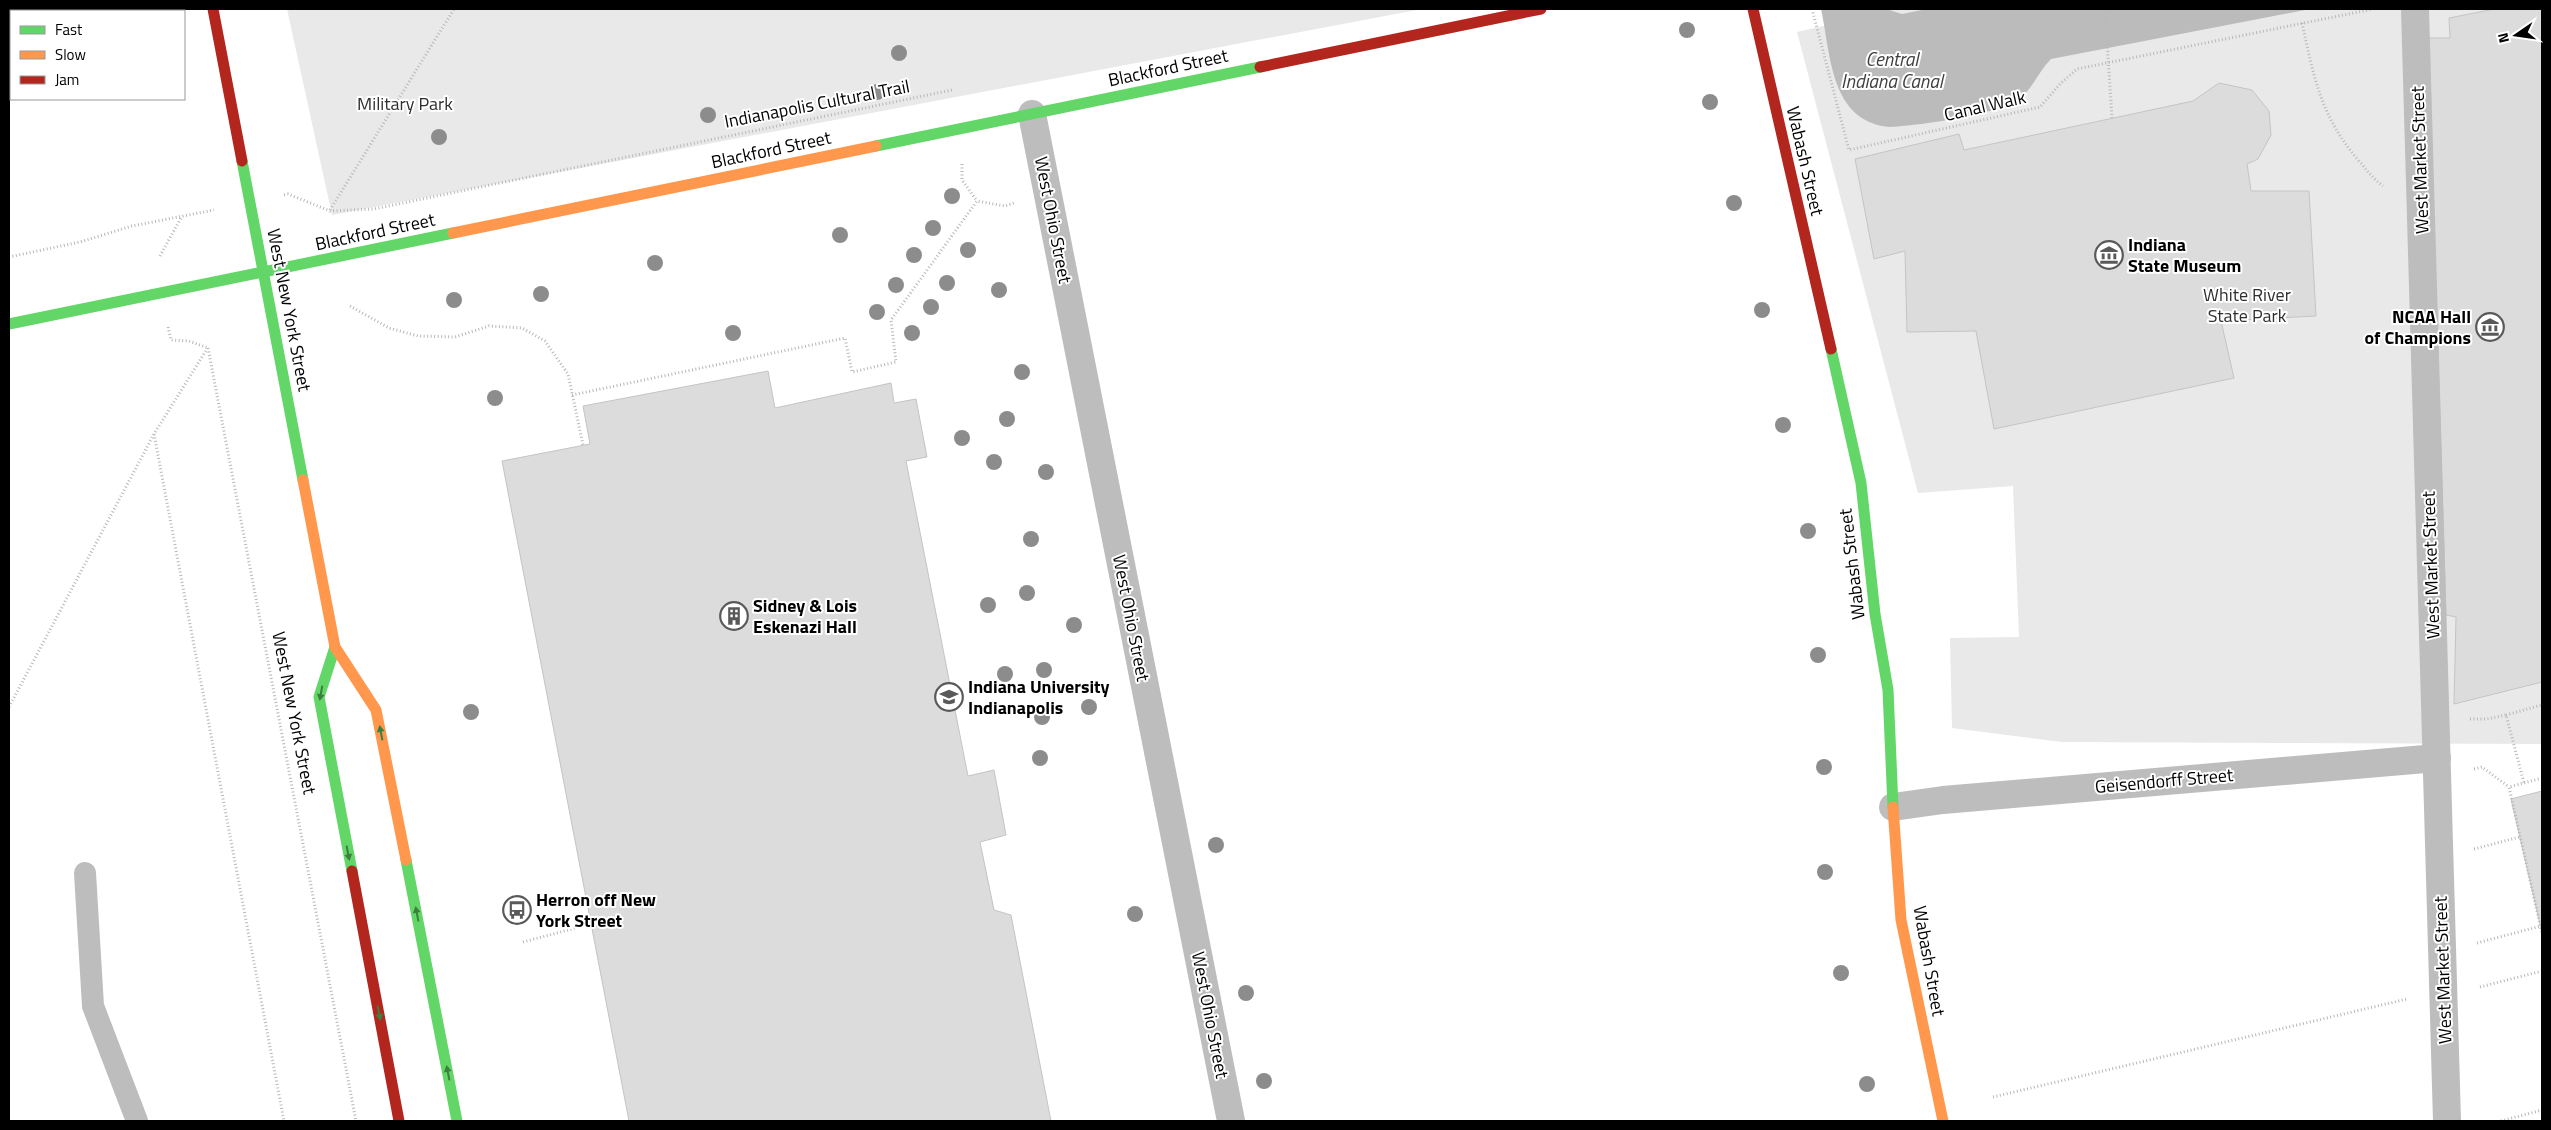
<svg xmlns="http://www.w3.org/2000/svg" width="2551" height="1130" font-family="'Titillium Web',sans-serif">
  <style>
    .green { fill: #e9e9e9 }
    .water { fill: #bbb }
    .building { fill: #dcdcdc; stroke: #c4c4c4 }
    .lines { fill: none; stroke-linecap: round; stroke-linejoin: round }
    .path { stroke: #b8b8b8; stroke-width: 3; stroke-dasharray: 1 2.5; stroke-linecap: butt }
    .lane { stroke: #bdbdbd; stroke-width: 22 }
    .street { stroke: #bdbdbd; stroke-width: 28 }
    .fast { stroke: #63d668; stroke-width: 11 }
    .slow { stroke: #ff974d; stroke-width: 11 }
    .jam { stroke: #b3261e; stroke-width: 11 }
    .path-bridge { stroke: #b8b8b8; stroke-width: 3; stroke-dasharray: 1 2.5; stroke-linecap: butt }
    .tree { fill: #8c8c8c }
    .oneway { fill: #3b803e }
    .labels { text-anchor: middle; stroke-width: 4; stroke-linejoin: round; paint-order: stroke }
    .street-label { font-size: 18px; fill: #000; stroke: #fff }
    .park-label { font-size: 18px; fill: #2e2e2e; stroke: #fff }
    .poi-label { font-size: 18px; font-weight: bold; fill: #000; stroke: #fff; text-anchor: start }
    .water-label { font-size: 19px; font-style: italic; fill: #3f3f3f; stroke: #fff }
  </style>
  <rect width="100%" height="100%" fill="#fff"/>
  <!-- green -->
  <g class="green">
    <polygon points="287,9 1422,9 332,215"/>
    <polygon points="1884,9 2542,9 2542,744 2062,742 1952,728 1950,638 2019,637 2013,486 1918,493 1797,32 1884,12"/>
  </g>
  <!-- water -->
  <path class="water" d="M1821 9H1886L1902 14 1927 9H2310L2051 59C2040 70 2034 85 2023 96 2006 114 1915 126 1889 127 1830 121 1831 55 1821 9Z"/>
  <!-- building -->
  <g class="building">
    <polygon points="2495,9 2542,9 2542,682 2454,704 2456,617 2446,615 2428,38 2450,38 2449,18"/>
    <polygon points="2219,83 2252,90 2269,111 2271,135 2258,159 2247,164 2251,191 2309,191 2316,316 2221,321 2234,378 1994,429 1976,331 1907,332 1905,251 1874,259 1855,159 1959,134 1964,150 2193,101"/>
    <polygon points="768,371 775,408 891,383 894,403 916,399 927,457 906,461 968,776 994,770 1006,835 980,842 994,910 1011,915 1051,1121 629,1121 502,461 590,444 583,406"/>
    <polygon points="2542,791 2542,933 2511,799"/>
  </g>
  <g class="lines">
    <!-- path -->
    <g class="path">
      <polyline points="1812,9 1849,150 2040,107 2060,84 2077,69 2373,9"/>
      <path d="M2302 23C2314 78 2321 117 2359 161 2367 170 2373 179 2383 186"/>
      <polyline points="962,164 962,180 977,201"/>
      <polyline points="284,195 288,194 330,211 374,209 952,90"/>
      <polyline points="330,210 454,9"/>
      <polyline points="160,256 182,216"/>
      <polyline points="9,257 80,242 132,226 214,210"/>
      <polyline points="350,306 389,328 418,336 455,337 489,326 522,328 545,341 568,374 583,445"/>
      <polyline points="168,327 171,340 189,341 208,348"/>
      <polyline points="208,348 356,1121"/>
      <polyline points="572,395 845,338 852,372 896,362 891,320 977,201 1005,206 1014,203"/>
      <polyline points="154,434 284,1121"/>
      <polyline points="9,707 154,434 207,349"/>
      <polyline points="2506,715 2542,705"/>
      <polyline points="2470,719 2487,719 2506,715 2524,783"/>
      <polyline points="2474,769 2482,767 2509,787"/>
      <polyline points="2542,778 2509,787 2542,933"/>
      <polyline points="2474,849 2520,837"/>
      <polyline points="523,942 591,924"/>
      <polyline points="2477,943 2541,926"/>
      <polyline points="2480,987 2542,971"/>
      <polyline points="1993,1097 2407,999"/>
      <polyline points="2501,1121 2542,1110"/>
    </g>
    <!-- lane -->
    <polyline class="lane" points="85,873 93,1006 137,1121"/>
    <!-- street -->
    <g class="street">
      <polyline points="2415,9 2447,1121"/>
      <polyline points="1032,114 1231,1121"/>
      <polyline points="1893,807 1943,800 2437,758"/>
    </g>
    <!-- fast -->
    <g class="fast">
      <polyline points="876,146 1260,67"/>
      <polyline points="242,161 303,480"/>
      <polyline points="9,324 453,233"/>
      <polyline points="1831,349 1861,483 1875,614 1888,690 1893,807"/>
      <polyline points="335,647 319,697 352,871"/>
      <polyline points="406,860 457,1121"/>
    </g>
    <!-- slow -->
    <g class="slow">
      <polyline points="453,233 876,146"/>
      <polyline points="303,480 335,647 376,710 406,860"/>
      <polyline points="1893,807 1901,920 1943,1121"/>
    </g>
    <!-- jam -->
    <g class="jam">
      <polyline points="213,9 242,161"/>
      <polyline points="1753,9 1831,349"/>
      <polyline points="1260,67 1541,9"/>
      <polyline points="352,871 399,1121"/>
    </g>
    <!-- path-bridge -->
    <polyline class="path-bridge" points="2105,9 2112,118"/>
  </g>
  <!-- trees -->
  <g class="tree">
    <circle cx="1687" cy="30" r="8"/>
    <circle cx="899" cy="53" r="8"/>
    <circle cx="877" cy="92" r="8"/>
    <circle cx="1710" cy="102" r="8"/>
    <circle cx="708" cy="115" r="8"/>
    <circle cx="439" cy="137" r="8"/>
    <circle cx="952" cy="196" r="8"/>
    <circle cx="1734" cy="203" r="8"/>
    <circle cx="933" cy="228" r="8"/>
    <circle cx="840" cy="235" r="8"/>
    <circle cx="968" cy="250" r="8"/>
    <circle cx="914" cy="255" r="8"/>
    <circle cx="655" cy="263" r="8"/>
    <circle cx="947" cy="283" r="8"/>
    <circle cx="896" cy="285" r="8"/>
    <circle cx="999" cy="290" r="8"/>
    <circle cx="541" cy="294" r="8"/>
    <circle cx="454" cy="300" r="8"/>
    <circle cx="931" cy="307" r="8"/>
    <circle cx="1762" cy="310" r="8"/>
    <circle cx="877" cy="312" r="8"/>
    <circle cx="733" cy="333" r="8"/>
    <circle cx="912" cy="333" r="8"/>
    <circle cx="1022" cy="372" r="8"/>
    <circle cx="495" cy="398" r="8"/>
    <circle cx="1007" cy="419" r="8"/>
    <circle cx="1783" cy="425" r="8"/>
    <circle cx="962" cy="438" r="8"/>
    <circle cx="994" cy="462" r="8"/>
    <circle cx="1046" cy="472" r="8"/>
    <circle cx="1808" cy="531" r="8"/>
    <circle cx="1031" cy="539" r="8"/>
    <circle cx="1027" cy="593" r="8"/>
    <circle cx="988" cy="605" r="8"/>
    <circle cx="1074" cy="625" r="8"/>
    <circle cx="1818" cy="655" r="8"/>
    <circle cx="1044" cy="670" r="8"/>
    <circle cx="1005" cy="674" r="8"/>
    <circle cx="1089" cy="707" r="8"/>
    <circle cx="471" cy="712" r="8"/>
    <circle cx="1042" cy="717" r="8"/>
    <circle cx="1040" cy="758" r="8"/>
    <circle cx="1824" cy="767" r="8"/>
    <circle cx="1216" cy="845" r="8"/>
    <circle cx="1825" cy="872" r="8"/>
    <circle cx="1135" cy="914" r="8"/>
    <circle cx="1841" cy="973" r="8"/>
    <circle cx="1246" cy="993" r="8"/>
    <circle cx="1264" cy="1081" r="8"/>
    <circle cx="1867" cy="1084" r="8"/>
  </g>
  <!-- one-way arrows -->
  <defs><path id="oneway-solid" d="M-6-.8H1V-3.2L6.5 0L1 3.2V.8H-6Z" transform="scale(1.25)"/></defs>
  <g class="oneway">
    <use href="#oneway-solid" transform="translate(321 693) rotate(100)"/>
    <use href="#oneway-solid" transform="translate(381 733) rotate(-101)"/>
    <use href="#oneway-solid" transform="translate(348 853) rotate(79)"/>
    <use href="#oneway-solid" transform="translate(417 914) rotate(-101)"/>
    <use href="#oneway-solid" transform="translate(379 1013) rotate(79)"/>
    <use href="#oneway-solid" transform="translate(448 1073) rotate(-101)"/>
  </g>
  <!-- icons -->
  <defs>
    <symbol id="museum-ring" viewBox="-11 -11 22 22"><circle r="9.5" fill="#fff" stroke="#595959" stroke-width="1.5"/><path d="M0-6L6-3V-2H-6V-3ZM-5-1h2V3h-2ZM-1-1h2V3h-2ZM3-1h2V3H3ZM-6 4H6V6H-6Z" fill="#595959"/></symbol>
    <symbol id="building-ring" viewBox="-11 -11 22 22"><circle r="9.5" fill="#fff" stroke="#595959" stroke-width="1.5"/><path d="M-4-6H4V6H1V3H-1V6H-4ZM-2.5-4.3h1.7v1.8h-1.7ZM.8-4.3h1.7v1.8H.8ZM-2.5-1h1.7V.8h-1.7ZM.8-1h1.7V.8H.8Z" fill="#595959"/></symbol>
    <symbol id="university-ring" viewBox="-11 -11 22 22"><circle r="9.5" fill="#fff" stroke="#595959" stroke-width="1.5"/><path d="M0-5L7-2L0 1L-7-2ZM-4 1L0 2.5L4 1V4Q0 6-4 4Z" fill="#595959"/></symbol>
    <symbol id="bus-ring" viewBox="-11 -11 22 22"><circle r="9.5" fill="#fff" stroke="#595959" stroke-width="1.5"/><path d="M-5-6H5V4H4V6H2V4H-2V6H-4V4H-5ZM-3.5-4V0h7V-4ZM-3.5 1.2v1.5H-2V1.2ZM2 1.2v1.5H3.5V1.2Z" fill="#595959"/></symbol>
  </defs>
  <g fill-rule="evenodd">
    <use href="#museum-ring" x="2093" y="239" width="32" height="32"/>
    <use href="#museum-ring" x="2474" y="311" width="32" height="32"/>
    <use href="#building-ring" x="718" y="600" width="32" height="32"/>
    <use href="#university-ring" x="933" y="681" width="32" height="32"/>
    <use href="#bus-ring" x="501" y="894" width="32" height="32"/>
  </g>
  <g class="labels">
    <!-- street labels -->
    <g class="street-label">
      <text transform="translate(1168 68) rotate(-12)" y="6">Blackford Street</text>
      <text transform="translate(817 104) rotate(-11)" y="6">Indianapolis Cultural Trail</text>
      <text transform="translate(1985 106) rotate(-13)" y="6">Canal Walk</text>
      <text transform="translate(771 150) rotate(-12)" y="6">Blackford Street</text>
      <text transform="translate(2420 160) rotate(-92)" y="6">West Market Street</text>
      <text transform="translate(1805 161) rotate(77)" y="6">Wabash Street</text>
      <text transform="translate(1053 220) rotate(79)" y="6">West Ohio Street</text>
      <text transform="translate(375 232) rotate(-12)" y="6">Blackford Street</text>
      <text transform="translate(289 310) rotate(79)" y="6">West New York Street</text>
      <text transform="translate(1852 564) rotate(-97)" y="6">Wabash Street</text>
      <text transform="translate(2431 565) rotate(-92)" y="6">West Market Street</text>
      <text transform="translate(1131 618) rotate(79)" y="6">West Ohio Street</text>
      <text transform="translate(294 713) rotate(79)" y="6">West New York Street</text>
      <text transform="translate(2164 781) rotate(-5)" y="6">Geisendorff Street</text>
      <text transform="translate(1929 961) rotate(80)" y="6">Wabash Street</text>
      <text transform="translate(2443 970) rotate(-92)" y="6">West Market Street</text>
      <text transform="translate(1210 1015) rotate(79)" y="6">West Ohio Street</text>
    </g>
    <!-- park labels -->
    <g class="park-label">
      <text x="405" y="110">Military Park</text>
      <text x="2247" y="301">White River<tspan x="2247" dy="21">State Park</tspan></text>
    </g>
    <!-- poi labels -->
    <g class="poi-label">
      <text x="2128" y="251">Indiana<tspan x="2128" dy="21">State Museum</tspan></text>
      <text x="2471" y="323" text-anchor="end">NCAA Hall<tspan x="2471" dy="21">of Champions</tspan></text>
      <text x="753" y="612">Sidney &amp; Lois<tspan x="753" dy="21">Eskenazi Hall</tspan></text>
      <text x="968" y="693">Indiana University<tspan x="968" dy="21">Indianapolis</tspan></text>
      <text x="536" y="906">Herron off New<tspan x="536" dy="21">York Street</tspan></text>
    </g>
    <!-- water labels -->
    <g class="water-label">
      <text x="1892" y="66">Central<tspan x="1892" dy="22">Indiana Canal</tspan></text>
    </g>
  </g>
  <!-- border -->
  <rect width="2551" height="1130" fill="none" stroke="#000000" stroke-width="20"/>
  <!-- legend -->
  <rect x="10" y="10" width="175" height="90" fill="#ffffff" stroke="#999999"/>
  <rect x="20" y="26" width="25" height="8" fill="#63d668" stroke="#999999"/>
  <text x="55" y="35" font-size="15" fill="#000000">Fast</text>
  <rect x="20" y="51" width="25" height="8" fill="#ff974d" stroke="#999999"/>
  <text x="55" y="60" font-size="15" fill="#000000">Slow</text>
  <rect x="20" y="76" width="25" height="8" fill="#b3261e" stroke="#999999"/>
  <text x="55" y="85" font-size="15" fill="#000000">Jam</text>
  <!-- north arrow -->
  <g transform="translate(2516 35) rotate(257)" stroke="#ffffff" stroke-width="4" paint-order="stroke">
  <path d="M0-4L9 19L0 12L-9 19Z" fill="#000000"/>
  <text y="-8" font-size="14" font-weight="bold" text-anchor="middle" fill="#000000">N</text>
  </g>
</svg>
